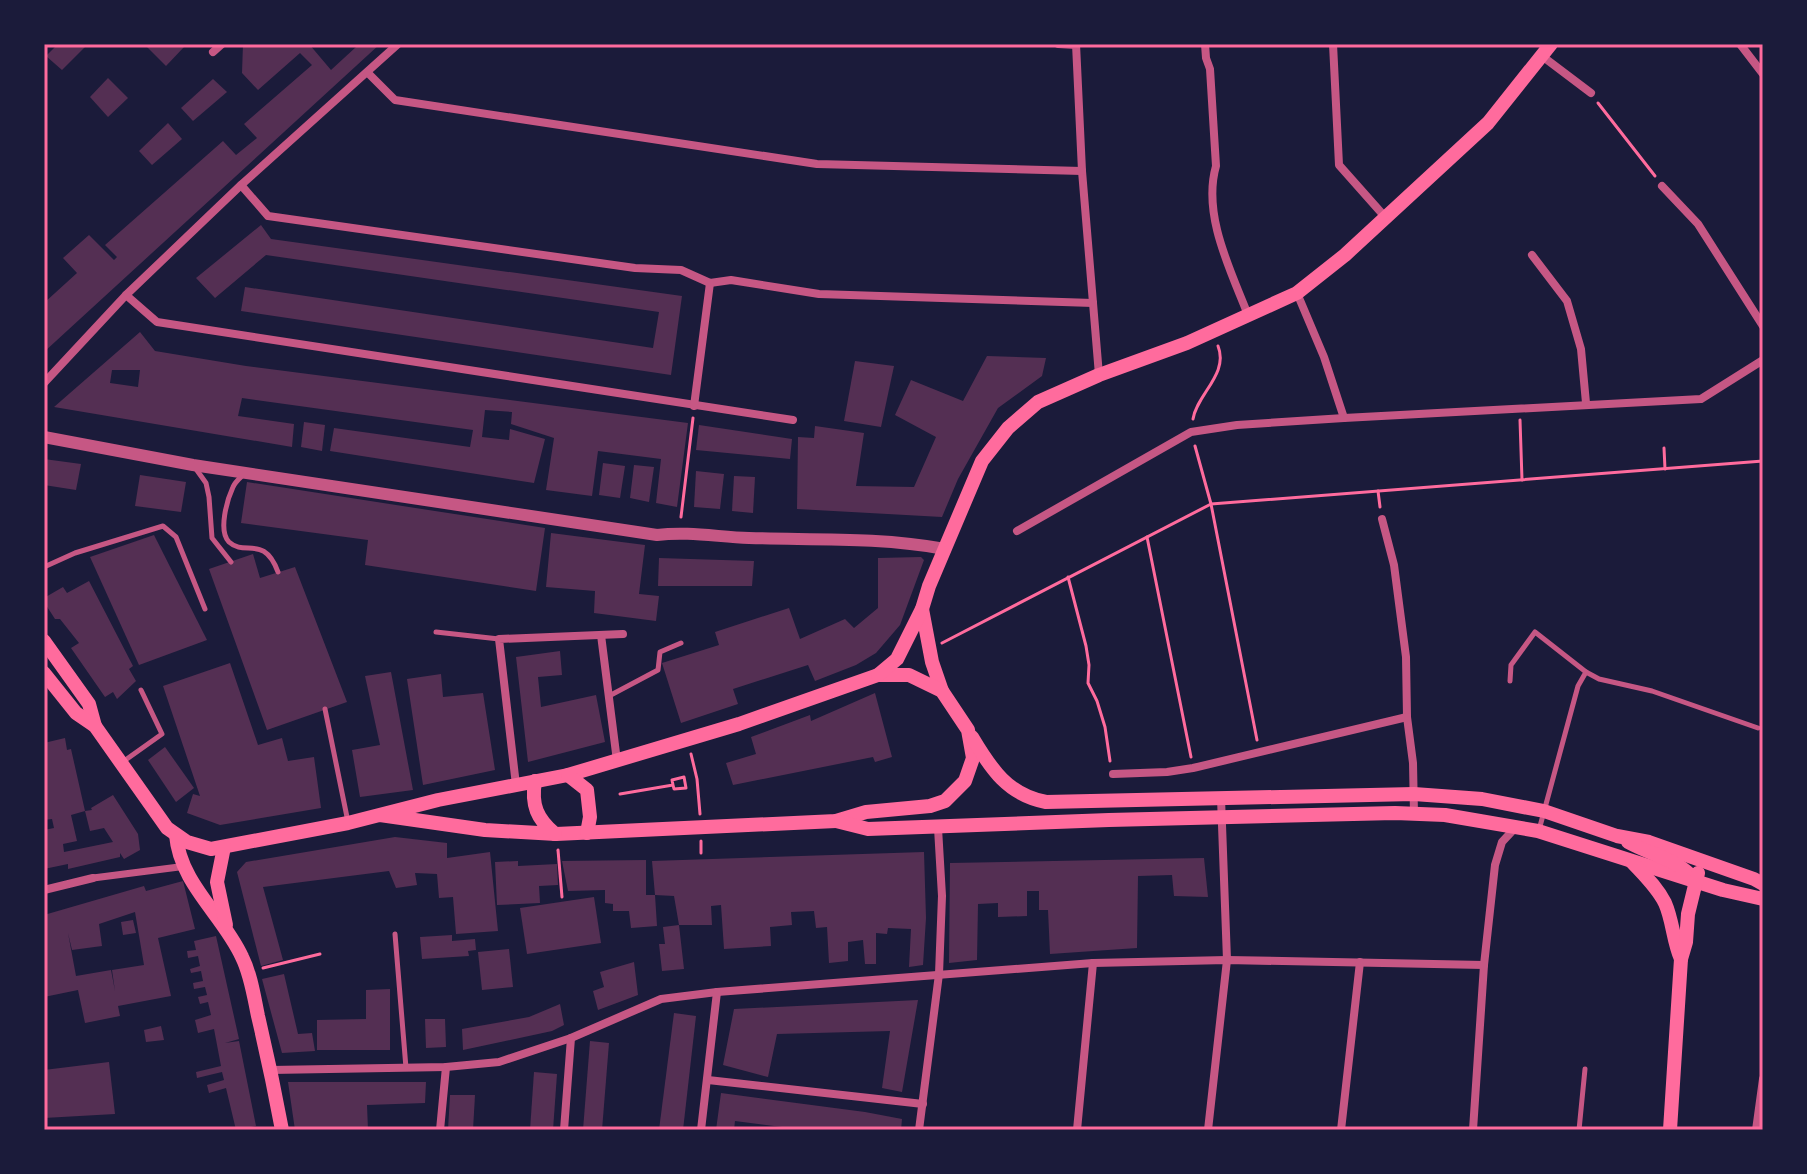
<svg xmlns="http://www.w3.org/2000/svg" width="1807" height="1174" font-family="'Source Serif 4',serif">
  <style>
    .building { fill: #542f53; fill-rule: evenodd }
    .lines { fill: none; stroke-linecap: round; stroke-linejoin: round }
    .path { stroke: #ff6b9d; stroke-width: 3 }
    .service { stroke: #c65784; stroke-width: 5 }
    .pedestrian { stroke: #c65784; stroke-width: 7 }
    .minor { stroke: #c65784; stroke-width: 8 }
    .tertiary { stroke: #c65784; stroke-width: 12 }
    .primary { stroke: #ff6b9d; stroke-width: 14 }
    .neatline { fill: none; stroke: #ff6b9d; stroke-width: 3 }
  </style>
  <rect width="100%" height="100%" fill="#1b1b3a"/>
  <!-- building -->
  <g class="building">
    <polygon points="58,44 88,44 62,70 46,56"/>
    <polygon points="144,44 181,44 184,47 166,66"/>
    <polygon points="243,44 309,44 331,70 356,47 352,44 380,44 44,352 44,303 77,273 63,258 89,235 114,260 117,257 105,245 223,141 236,155 257,138 244,124 312,65 300,53 258,90 242,73"/>
    <polygon points="108,78 128,98 108,117 90,97"/>
    <polygon points="213,79 227,92 193,121 181,108"/>
    <polygon points="168,123 182,139 152,165 139,151"/>
    <polygon points="261,225 271,239 682,296 671,375 241,311 245,287 653,348 659,312 266,255 215,298 196,278"/>
    <path d="M140 332 155 351 246 366 688 423 677 507 656 503 661 459 598 451 592 496 546 490 554 438 511 424 512 412 485 410 482 437 509 440 510 429 545 439 534 483 330 451 334 428 470 447 473 430 242 398 238 416 294 424 292 447 54 407ZM112 370H140L138 387 110 383Z"/>
    <polygon points="987,356 1046,358 1042,376 998,408 958,479 942,517 797,509 798,437 814,438 815,426 864,433 856,486 914,487 936,437 895,415 911,380 963,401"/>
    <polygon points="855,361 894,366 881,427 844,421"/>
    <polygon points="304,422 325,425 322,451 301,447"/>
    <polygon points="699,425 792,439 790,459 696,450"/>
    <polygon points="44,459 81,464 76,490 44,485"/>
    <polygon points="603,463 625,466 620,498 599,495"/>
    <polygon points="634,465 654,467 649,502 630,498"/>
    <polygon points="696,471 724,474 720,509 694,507"/>
    <polygon points="140,475 186,482 181,512 135,506"/>
    <polygon points="734,476 755,477 753,513 732,511"/>
    <polygon points="247,482 545,528 536,591 365,565 368,540 241,523"/>
    <polygon points="551,533 645,545 639,594 659,596 656,621 594,613 595,591 546,587"/>
    <polygon points="154,535 207,640 139,665 90,557"/>
    <polygon points="253,554 260,578 295,567 347,702 267,730 209,569"/>
    <polygon points="921,557 924,560 900,625 876,653 856,665 815,681 808,665 733,689 738,704 681,723 662,663 719,645 715,632 789,608 800,639 845,619 854,628 878,608 878,558"/>
    <polygon points="659,558 754,561 752,586 658,586"/>
    <polygon points="89,581 133,666 129,669 136,681 117,699 113,692 105,697 71,648 79,643 60,619 55,619 44,602 44,598 63,587 67,593"/>
    <polygon points="560,651 562,675 538,677 541,707 596,695 605,742 528,762 516,657"/>
    <polygon points="230,663 258,745 282,738 288,761 314,757 321,808 220,825 187,813 193,794 200,796 163,686"/>
    <polygon points="391,672 413,790 360,797 352,750 380,745 365,676"/>
    <polygon points="441,674 443,697 483,693 495,770 423,785 407,679"/>
    <polygon points="875,693 892,757 875,762 873,757 733,785 726,763 756,754 751,737 810,715 811,721"/>
    <polygon points="65,738 67,750 71,749 85,811 71,815 77,841 63,844 64,852 113,842 104,828 90,831 85,811 92,810 91,808 113,795 138,834 140,850 124,859 120,853 120,857 68,869 68,864 44,869 44,830 54,828 52,819 44,820 44,743"/>
    <polygon points="165,747 194,788 176,802 148,760"/>
    <polygon points="395,837 447,843 447,858 490,852 498,931 456,934 453,897 439,898 437,874 415,873 417,885 396,888 389,871 263,887 283,960 261,966 237,872 246,862"/>
    <polygon points="924,852 926,918 923,965 909,967 911,929 888,928 887,934 876,933 876,964 865,964 863,940 848,942 848,961 829,963 827,927 816,928 814,911 791,912 792,925 770,927 771,946 724,949 721,905 711,906 712,925 679,925 684,969 662,971 659,944 665,944 663,927 679,925 674,896 655,895 652,861"/>
    <polygon points="1204,858 1208,897 1174,896 1172,875 1138,876 1137,948 1050,954 1048,910 1039,910 1039,891 1027,891 1027,916 998,917 998,903 978,904 977,960 949,963 950,863"/>
    <polygon points="646,860 646,895 655,895 657,926 631,928 629,911 613,911 613,904 605,903 605,890 568,891 562,861"/>
    <polygon points="518,861 518,866 557,864 558,885 539,886 540,903 497,905 495,862"/>
    <path d="M183 881 195 929 158 938 171 996 118 1006 120 1016 85 1023 78 990 44 997V915L144 886 146 891ZM135 912 144 965 112 970 115 991 111 970 76 976 68 933 72 950 102 946 99 924Z"/>
    <polygon points="594,897 601,943 527,954 520,908"/>
    <polygon points="133,920 136,933 123,935 121,922"/>
    <polygon points="452,935 452,941 475,939 476,950 468,951 469,956 422,959 420,937"/>
    <polygon points="216,936 239,1039 225,1043 239,1041 256,1126 236,1130 226,1088 209,1093 207,1085 224,1080 222,1072 197,1078 196,1072 221,1066 214,1029 198,1033 195,1020 211,1015 208,1002 200,1004 198,997 207,995 205,987 194,989 193,983 203,981 201,971 191,973 190,969 200,966 198,956 188,958 187,951 196,950 194,941"/>
    <polygon points="509,949 513,987 482,990 478,952"/>
    <polygon points="634,962 638,995 598,1010 593,991 604,987 600,972"/>
    <polygon points="284,974 298,1034 312,1033 315,1051 282,1053 262,979"/>
    <polygon points="390,989 390,1050 317,1050 317,1020 366,1019 366,990"/>
    <polygon points="918,1000 902,1092 882,1088 890,1031 777,1034 768,1077 723,1065 734,1009"/>
    <polygon points="560,1004 564,1025 552,1031 463,1050 462,1029 529,1017"/>
    <polygon points="674,1013 696,1016 683,1130 659,1130"/>
    <polygon points="425,1019 445,1019 446,1047 426,1048"/>
    <polygon points="161,1026 164,1040 146,1042 144,1030"/>
    <polygon points="590,1041 609,1043 602,1130 583,1130"/>
    <polygon points="109,1062 115,1114 44,1118 44,1070"/>
    <polygon points="534,1072 557,1074 553,1130 530,1130"/>
    <polygon points="288,1082 426,1082 425,1103 367,1105 368,1130 295,1130"/>
    <polygon points="721,1093 865,1112 902,1119 901,1130 863,1127 862,1130 806,1130 735,1121 734,1130 716,1130"/>
    <polygon points="450,1095 475,1095 473,1130 448,1130"/>
  </g>
  <g class="lines">
    <!-- path -->
    <g class="path">
      <polyline points="1598,103 1655,176"/>
      <path d="M1193 419C1197 394 1229 374 1218 346"/>
      <polyline points="1520,420 1522,480"/>
      <polyline points="1195,446 1211,504 1257,740"/>
      <polyline points="1664,448 1665,469"/>
      <polyline points="1378,491 1380,507"/>
      <polyline points="681,517 693,418"/>
      <polyline points="1147,537 1191,757"/>
      <polyline points="1068,577 1086,646 1089,665 1088,683 1097,701 1105,727 1110,761"/>
      <polyline points="942,643 1211,504 1763,461"/>
      <polyline points="691,754 697,779 700,814"/>
      <polyline points="620,794 673,785 672,780 684,777 686,788 674,789 673,785"/>
      <polyline points="701,841 701,853"/>
      <polyline points="558,850 562,897"/>
      <polyline points="263,968 320,954"/>
    </g>
    <!-- service -->
    <g class="service">
      <polyline points="196,469 206,483 209,497 212,538 231,562"/>
      <path d="M245 473C241 477 235 482 233 487 227 500 218 531 229 542 245 557 264 534 278 572"/>
      <polyline points="44,567 75,553 163,526 176,537 205,609"/>
      <polyline points="436,632 499,639"/>
      <polyline points="1586,672 1599,679 1652,691 1758,728"/>
      <polyline points="1510,681 1511,665 1535,632 1586,672 1578,686 1539,830"/>
      <polyline points="609,696 658,670 660,652 681,643"/>
      <polyline points="325,709 348,822"/>
      <polyline points="124,761 162,734 141,690"/>
      <polyline points="395,934 406,1068"/>
      <polyline points="1579,1130 1585,1069"/>
    </g>
    <!-- pedestrian -->
    <polyline class="pedestrian" points="93,878 179,867"/>
    <!-- minor -->
    <g class="minor">
      <polyline points="1058,44 1076,45"/>
      <polyline points="1076,44 1082,171 1099,375"/>
      <path d="M1205 44 1206 58 1210 69 1216 166C1202 215 1231 271 1248 315"/>
      <polyline points="1333,44 1339,165 1386,218"/>
      <polyline points="1740,44 1763,74"/>
      <polyline points="213,52 222,44"/>
      <polyline points="1542,56 1591,93"/>
      <polyline points="368,73 395,100 817,164 1082,171"/>
      <polyline points="241,185 268,216 635,268 681,270 710,283 731,280 819,294 1093,303"/>
      <polyline points="1662,186 1698,224 1763,326"/>
      <polyline points="1532,255 1567,301 1581,349 1586,403"/>
      <polyline points="1297,293 1324,357 1344,418"/>
      <polyline points="126,295 157,322 793,420"/>
      <polyline points="44,383 126,295 241,185 398,44"/>
      <polyline points="694,406 710,283"/>
      <polyline points="1382,519 1394,565 1406,657 1407,717 1413,763 1414,814"/>
      <polyline points="1017,531 1191,432 1237,425 1344,418 1701,399 1763,360"/>
      <polyline points="601,635 617,761"/>
      <polyline points="1113,774 1167,772 1193,768 1407,717"/>
      <polyline points="516,785 499,639 623,634"/>
      <polyline points="44,890 93,878"/>
      <polyline points="271,1070 446,1067 499,1062 571,1038 661,999 717,992 1093,963 1227,960 1484,965"/>
      <polyline points="708,1080 923,1104"/>
      <polyline points="440,1130 446,1067"/>
      <polyline points="564,1130 571,1038"/>
      <polyline points="701,1130 717,992"/>
      <polyline points="919,1130 939,974 942,896 938,828"/>
      <polyline points="1077,1130 1093,963"/>
      <polyline points="1208,1130 1227,960 1221,798"/>
      <polyline points="1341,1130 1360,962"/>
      <polyline points="1473,1130 1484,965 1495,865 1502,842 1516,827"/>
      <polyline points="1756,1130 1763,1079"/>
    </g>
    <!-- tertiary -->
    <path class="tertiary" d="M44 437 193 465 657 535C688 531 718 537 749 538 814 540 880 537 945 549"/>
    <!-- primary -->
    <g class="primary">
      <polyline points="922,609 932,662 942,691"/>
      <polyline points="44,641 89,704 95,726"/>
      <polyline points="44,673 76,713 95,726 167,828 187,842 211,849 348,823 438,800 568,775 739,724 878,675 909,675 942,691 968,730 973,758 965,781 945,801 930,806 866,812 836,821 556,834 485,830 380,815"/>
      <polyline points="878,675 897,659 922,609 929,586 982,461 1008,428 1038,402 1099,375 1187,343 1297,293 1345,255 1488,123 1551,44"/>
      <path d="M972 737C991 769 1008 795 1046 802L1414 794 1482 799 1544 811 1617 836 1649 842 1754 879 1763 884"/>
      <polyline points="568,775 587,790 590,817 587,833"/>
      <path d="M535 781C531 805 537 819 555 834"/>
      <polyline points="836,821 868,829 1109,820 1395,813 1445,815 1538,831 1723,890 1763,899"/>
      <path d="M176 835C180 884 223 915 242 957 251 975 254 997 258 1016 267 1054 275 1092 282 1130"/>
      <path d="M1628 842C1651 855 1678 859 1695 880"/>
      <polyline points="224,847 217,882 226,925"/>
      <path d="M1632 862C1644 875 1657 887 1665 903 1673 921 1673 941 1681 959"/>
      <polyline points="1670,1130 1681,959 1686,942 1688,914 1698,873"/>
    </g>
  </g>
  <!-- border -->
  <rect width="1807" height="1174" fill="none" stroke="#1b1b3a" stroke-width="92"/>
  <rect x="46" y="46" width="1715" height="1082" class="neatline"/>
</svg>
